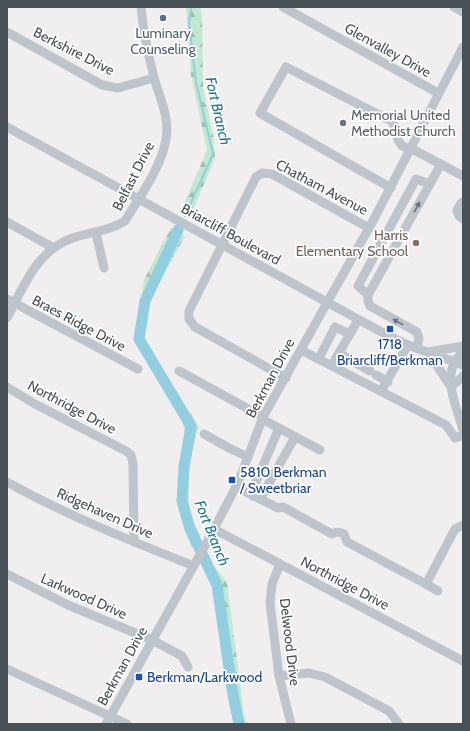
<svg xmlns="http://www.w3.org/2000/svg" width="470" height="731" font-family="Cabin,sans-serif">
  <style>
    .forest { fill: url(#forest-firs) }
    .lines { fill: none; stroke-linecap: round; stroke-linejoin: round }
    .stream { stroke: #93cde0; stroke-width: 2 }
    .river { stroke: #93cde0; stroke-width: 11 }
    .minor { stroke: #bec4cb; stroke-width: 9 }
    .oneway { fill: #6b737a }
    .service-dot { fill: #5c6f8a; stroke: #fff; stroke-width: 1.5 }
    .worship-dot { fill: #6b7280; stroke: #fff; stroke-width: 1.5 }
    .education-dot { fill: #8d6e63; stroke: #fff; stroke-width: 1.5 }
    .transit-dot { fill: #1a4fb4; stroke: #fff; stroke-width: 1.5 }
    .labels { text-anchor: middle; stroke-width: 3.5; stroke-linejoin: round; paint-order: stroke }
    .service-label { font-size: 14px; fill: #4e5e75; stroke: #fff }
    .street-label { font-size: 14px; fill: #485058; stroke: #fff }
    .worship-label { font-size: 14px; fill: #5b616d; stroke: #fff; text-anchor: start }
    .education-label { font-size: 14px; fill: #785e54; stroke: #fff; text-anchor: end }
    .transit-label { font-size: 14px; fill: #164399; stroke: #fff; text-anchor: start }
    .water-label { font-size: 15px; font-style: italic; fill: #1e7795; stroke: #fff }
  </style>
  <defs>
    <pattern id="forest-firs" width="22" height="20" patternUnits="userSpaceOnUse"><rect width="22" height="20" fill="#c1e9d2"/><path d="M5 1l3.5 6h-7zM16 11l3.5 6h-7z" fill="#9fbfad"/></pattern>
  </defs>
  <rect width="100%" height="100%" fill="#f0eeee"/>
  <!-- forest -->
  <g class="forest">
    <polygon points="186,7 200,7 202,16 203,87 214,140 215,158 190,217 180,213 207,150 191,75"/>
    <path d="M171 227 185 236 149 302 144 340 199 427C190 452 186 485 190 512 192 520 197 528 200 535L192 549 177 501 186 437 183 423 135 336 144 280Z"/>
    <polygon points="208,566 215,567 227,582 244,715 247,724 234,724 233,721 213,589 204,567"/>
  </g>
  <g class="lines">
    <!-- stream -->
    <polyline class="stream" points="185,216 213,154 196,82 189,23 191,7"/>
    <!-- river -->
    <polyline class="river" points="178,230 145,301 139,339 191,426 184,467 182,501 190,529 217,585 233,695 239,724"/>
    <!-- minor -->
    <g class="minor">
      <polyline points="283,7 438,93"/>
      <polyline points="454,7 463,12"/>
      <polyline points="7,32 102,85 118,88 154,78"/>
      <polyline points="7,127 387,335 408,345 463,365"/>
      <polyline points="391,188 260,113 286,67 393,122 398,140 402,146 416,151 463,176"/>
      <polyline points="463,202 461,203 457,210 459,216 463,219"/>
      <polyline points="7,222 52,247"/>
      <polyline points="96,233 104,268"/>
      <polyline points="368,295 358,286 416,179 430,184"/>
      <polyline points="7,299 138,369"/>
      <path d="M7 318C23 288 36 252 70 239 88 232 108 232 125 221 139 198 162 166 166 139 170 117 159 97 154 77 148 54 143 31 141 7"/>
      <polyline points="417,348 419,338 417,332 370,306 368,301 368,295 441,164"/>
      <polyline points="301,350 446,425 455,438 463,435"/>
      <polyline points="428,352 463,346"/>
      <path d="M463 352C439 372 456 405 463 430"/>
      <polyline points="339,353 370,371"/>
      <polyline points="429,353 449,384"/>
      <polyline points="319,358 335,327 350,334"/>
      <polyline points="332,365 358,320"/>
      <polyline points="179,371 263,417"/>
      <polyline points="376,375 388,382"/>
      <polyline points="286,378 195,327 189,319 189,311 256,177 262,173 272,174 369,228"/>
      <polyline points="7,387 35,404 126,451 131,455 133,464 134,542"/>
      <polyline points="451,387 463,376"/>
      <polyline points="381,391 408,345"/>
      <polyline points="262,419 320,450"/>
      <polyline points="204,434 229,448 248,457"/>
      <path d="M7 482C66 515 131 541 194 566"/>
      <path d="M236 487 278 508 283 507 332 534C337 531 340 532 344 534L347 542 426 584 455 529 463 525"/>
      <polyline points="253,496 256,482 279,428"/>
      <polyline points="260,499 295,437"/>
      <polyline points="214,529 463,661"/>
      <polyline points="280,564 272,584 270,603 279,676 291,724"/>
      <polyline points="7,574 68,605 152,640 182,656 188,667"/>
      <polyline points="426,584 438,591"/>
      <polyline points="7,669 127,724"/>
      <polyline points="279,676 309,673 325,677 389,711 399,724"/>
      <polyline points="106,724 207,542 238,483 263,417 374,219 463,47"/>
    </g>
  </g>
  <!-- one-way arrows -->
  <defs><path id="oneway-solid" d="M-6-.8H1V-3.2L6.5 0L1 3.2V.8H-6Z"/></defs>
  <g class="oneway">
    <use href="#oneway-solid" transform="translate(417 207) rotate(-61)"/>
    <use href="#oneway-solid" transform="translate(398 322) rotate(-151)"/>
  </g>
  <!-- markers -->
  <circle class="service-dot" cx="163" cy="18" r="4"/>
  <circle class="worship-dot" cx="343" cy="123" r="4"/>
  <circle class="education-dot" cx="416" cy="243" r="4"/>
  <g class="transit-dot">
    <rect x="386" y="325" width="8" height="8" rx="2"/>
    <rect x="228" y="476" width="8" height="8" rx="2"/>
    <rect x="135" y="673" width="8" height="8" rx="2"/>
  </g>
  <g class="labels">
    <!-- service labels -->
    <g class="service-label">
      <text x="163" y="38">Luminary<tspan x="163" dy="16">Counseling</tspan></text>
    </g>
    <!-- street labels -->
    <g class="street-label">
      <text transform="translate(388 50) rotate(29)" y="5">Glenvalley Drive</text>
      <text transform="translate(74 51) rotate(27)" y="5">Berkshire Drive</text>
      <text transform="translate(133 176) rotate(-63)" y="5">Belfast Drive</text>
      <text transform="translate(322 187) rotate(28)" y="5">Chatham Avenue</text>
      <text transform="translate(231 234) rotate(29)" y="5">Briarcliff Boulevard</text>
      <text transform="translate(79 323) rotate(28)" y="5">Braes Ridge Drive</text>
      <text transform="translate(270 378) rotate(-62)" y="5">Berkman Drive</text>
      <text transform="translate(72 407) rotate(28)" y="5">Northridge Drive</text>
      <text transform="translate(105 513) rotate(24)" y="5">Ridgehaven Drive</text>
      <text transform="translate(345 583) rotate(28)" y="5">Northridge Drive</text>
      <text transform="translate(84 596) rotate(24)" y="5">Larkwood Drive</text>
      <text transform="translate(290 642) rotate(83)" y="5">Delwood Drive</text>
      <text transform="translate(122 666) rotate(-61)" y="5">Berkman Drive</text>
    </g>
    <!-- worship labels -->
    <g class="worship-label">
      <text x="351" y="120">Memorial United<tspan x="351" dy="16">Methodist Church</tspan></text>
    </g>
    <!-- education labels -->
    <g class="education-label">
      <text x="408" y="240">Harris<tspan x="408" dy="16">Elementary School</tspan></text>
    </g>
    <!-- transit labels -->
    <g class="transit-label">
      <text x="390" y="349" text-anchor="middle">1718<tspan x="390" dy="16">Briarcliff/Berkman</tspan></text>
      <text x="240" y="477">5810 Berkman<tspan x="240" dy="16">/ Sweetbriar</tspan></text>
      <text x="147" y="682">Berkman/Larkwood</text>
    </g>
    <!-- water labels -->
    <g class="water-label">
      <text transform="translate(218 111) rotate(77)" y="5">Fort Branch</text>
      <text transform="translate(212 533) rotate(68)" y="5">Fort Branch</text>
    </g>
  </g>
  <!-- border -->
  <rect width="470" height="731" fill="none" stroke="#485058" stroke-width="16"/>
</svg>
